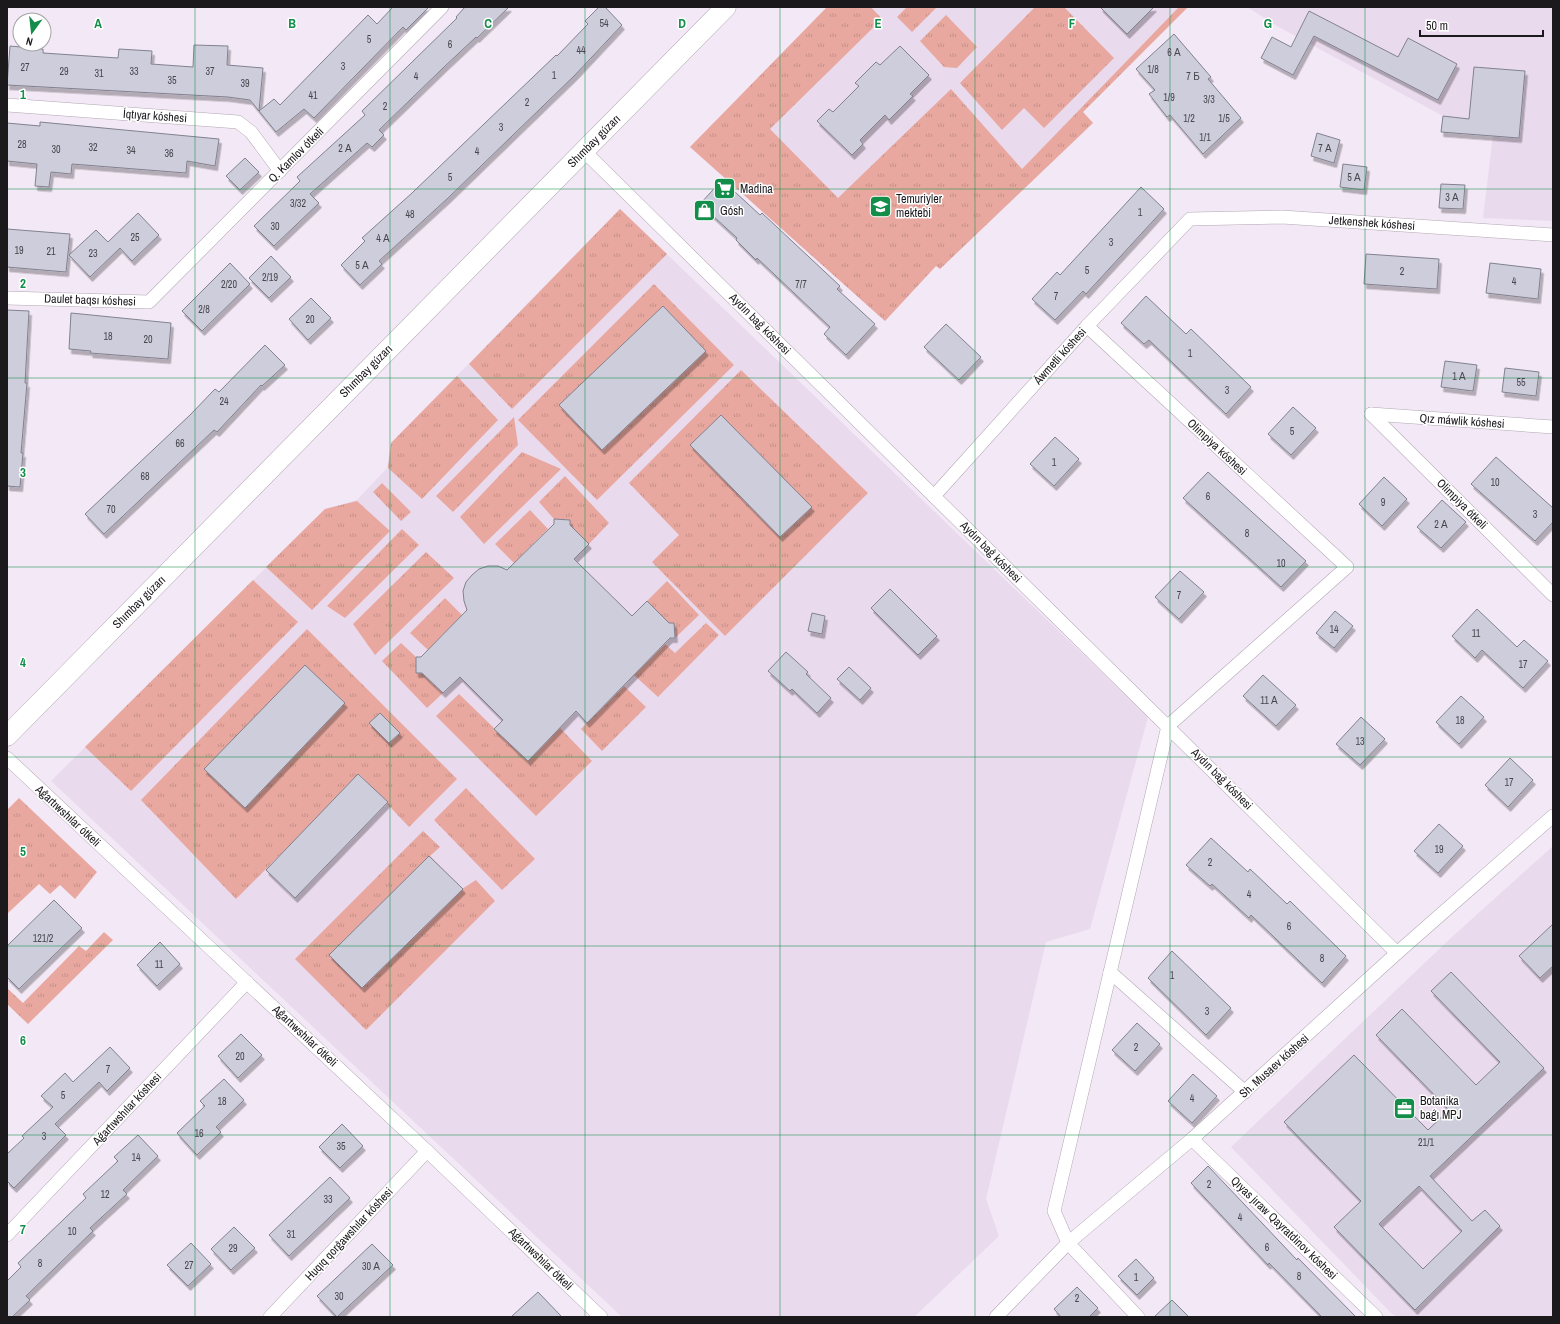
<svg xmlns="http://www.w3.org/2000/svg" width="1560" height="1324" font-family="'Archivo Narrow',sans-serif">
  <style>
    .built { fill: #eadaed }
    .grass { fill: url(#grass-tufts) }
    .building { fill: #cdcddc; stroke: #81818f; fill-rule: evenodd; filter: url(#shadow) }
    .lines { fill: none; stroke-linecap: round; stroke-linejoin: round }
    .street-casing { stroke: #b2a7b4; stroke-width: 14 }
    .primary-casing { stroke: #b2a7b4; stroke-width: 21 }
    .street { stroke: #fff; stroke-width: 13 }
    .primary { stroke: #fff; stroke-width: 20 }
    .grid { fill: none; stroke: #138e4a; stroke-width: 1; stroke-opacity: 0.55 }
    .labels { text-anchor: middle; stroke-width: 3; stroke-linejoin: round; paint-order: stroke }
    .number-label { font-size: 10px; fill: #48464d }
    .street-label { font-size: 12px; fill: #1c191d; stroke: #fff }
    .poi-label { font-size: 12px; fill: #1c191d; stroke: #fff; text-anchor: start }
    .grid-label { font-size: 13px; text-anchor: middle; font-weight: bold; fill: #138e4a; stroke: #fff; stroke-width: 3; stroke-linejoin: round; paint-order: stroke }
  </style>
  <defs>
    <pattern id="grass-tufts" width="24" height="20" patternUnits="userSpaceOnUse"><rect width="24" height="20" fill="#e8a89f"/><path d="M3 7l-1-3M5 7V3M7 7l1-3M15 17l-1-3M17 17v-4M19 17l1-3" fill="none" stroke="#c69088"/></pattern>
    <filter id="shadow"><feDropShadow dx="2.5" dy="4.5" stdDeviation="0" flood-color="#0004"/></filter>
  </defs>
  <rect width="100%" height="100%" fill="#f3e8f5"/>
  <!-- built -->
  <g class="built">
    <polygon points="827,7 1188,7 1083,112 1093,123 940,269 936,266 885,321 690,147"/>
    <polygon points="1247,7 1553,7 1553,221 1483,218 1493,135 1441,132 1443,116 1277,26"/>
    <polygon points="620,209 1148,717 1090,929 1046,942 986,1199 999,1236 914,1317 622,1317 51,781 325,509 357,500 387,468 391,443"/>
    <polygon points="1553,846 1553,1317 1398,1317 1392,1314 1231,1147 1453,936"/>
  </g>
  <!-- grass -->
  <g class="grass">
    <polygon points="827,7 871,7 882,19 770,129 838,198 951,89 1022,169 1179,7 1188,7 1083,112 1093,123 940,269 936,266 885,321 690,147"/>
    <polygon points="907,7 937,7 912,32 897,17"/>
    <polygon points="1035,7 1064,7 1114,58 1044,128 1024,108 1002,130 960,83"/>
    <polygon points="946,15 977,47 957,68 944,67 920,41"/>
    <polygon points="620,209 667,254 512,409 469,364"/>
    <polygon points="654,284 734,365 597,500 518,420"/>
    <polygon points="741,370 868,493 725,636 652,562 679,535 629,483"/>
    <polygon points="457,376 498,420 422,499 388,468 391,443"/>
    <polygon points="514,417 518,445 453,512 436,496"/>
    <polygon points="522,452 561,469 484,544 460,517"/>
    <polygon points="565,476 609,523 589,544 570,525 570,520 554,519 539,502"/>
    <polygon points="382,483 411,512 401,521 373,492"/>
    <polygon points="357,501 390,531 312,610 266,567 325,509"/>
    <polygon points="530,510 548,529 514,563 495,544"/>
    <polygon points="402,529 419,545 345,618 327,606"/>
    <polygon points="426,552 454,578 375,655 353,624"/>
    <polygon points="253,580 298,622 131,791 85,747"/>
    <polygon points="667,581 699,615 675,638 674,623 669,623 647,601"/>
    <polygon points="445,598 462,615 428,650 410,633"/>
    <polygon points="706,623 719,635 658,697 634,675 665,644 675,653"/>
    <polygon points="307,629 457,779 409,827 360,775 236,899 141,800"/>
    <polygon points="401,643 416,657 416,673 422,673 443,693 427,708 382,661"/>
    <polygon points="624,686 646,707 602,751 581,729"/>
    <polygon points="459,694 528,761 560,728 592,761 536,816 436,716"/>
    <polygon points="466,788 535,859 502,890 434,820"/>
    <polygon points="19,798 97,872 75,899 60,885 50,894 39,884 7,914 7,810"/>
    <polygon points="423,831 440,847 430,856 462,889 476,880 495,901 366,1030 295,959"/>
    <polygon points="104,932 113,940 28,1024 7,1004 7,988 23,1003 79,946 86,951"/>
  </g>
  <!-- building -->
  <g class="building">
    <polygon points="393,7 429,7 406,30 403,27 314,118 304,109 276,132 250,100 228,97 7,85 10,46 43,49 43,53 118,58 119,49 152,51 151,64 193,67 194,45 228,46 227,65 263,68 259,111 274,99 280,105 368,15 377,24"/>
    <polygon points="465,7 509,7 477,38 476,37 444,67 379,130 384,135 372,147 367,143 310,194 319,203 274,246 254,226 300,181 297,177 365,115 362,111 457,18 456,17"/>
    <polygon points="599,7 605,7 622,25 575,75 448,198 379,261 382,264 360,285 341,265 365,241 362,238 412,193 556,55 557,56 588,24 585,21"/>
    <polygon points="1100,7 1154,7 1127,34"/>
    <polygon points="1309,11 1398,57 1408,38 1457,64 1438,100 1314,36 1293,75 1261,58 1272,37 1291,47"/>
    <polygon points="1174,34 1211,77 1208,79 1241,118 1203,154 1170,115 1167,117 1149,94 1155,90 1136,69"/>
    <polygon points="900,46 929,75 910,94 913,96 889,120 885,115 860,140 863,144 852,155 817,121 829,109 833,112 859,86 855,83 876,62 880,65"/>
    <polygon points="1474,67 1525,71 1519,138 1441,132 1443,116 1469,119"/>
    <polygon points="40,122 219,139 215,166 187,161 186,173 72,164 71,174 51,172 49,187 35,186 37,164 7,161 7,123 40,126"/>
    <polygon points="1317,133 1340,140 1334,163 1311,156"/>
    <polygon points="245,158 259,172 240,190 226,176"/>
    <polygon points="1343,164 1367,167 1364,190 1340,187"/>
    <polygon points="722,180 760,215 762,213 840,286 837,289 875,324 846,355 824,334 830,327 757,258 756,260 736,240 737,238 700,204"/>
    <polygon points="1441,184 1465,185 1463,209 1439,208"/>
    <polygon points="1141,187 1164,209 1086,294 1083,291 1055,320 1032,299 1057,272 1060,275"/>
    <polygon points="138,213 159,235 132,261 120,248 90,277 69,255 96,230 108,242"/>
    <polygon points="7,229 70,234 66,272 7,267"/>
    <polygon points="1366,254 1439,259 1437,289 1364,284"/>
    <polygon points="271,256 291,277 269,298 249,278"/>
    <polygon points="230,263 250,284 202,331 182,311"/>
    <polygon points="1490,263 1541,269 1538,299 1486,293"/>
    <polygon points="1146,296 1186,334 1191,329 1251,387 1226,414 1149,340 1144,344 1121,323"/>
    <polygon points="311,298 331,318 308,340 289,319"/>
    <polygon points="663,306 706,351 602,450 559,405"/>
    <polygon points="7,310 29,311 25,383 27,383 21,453 23,453 20,487 7,486"/>
    <polygon points="71,313 171,323 168,359 90,353 91,351 69,349"/>
    <polygon points="946,324 981,357 959,380 924,347"/>
    <polygon points="265,345 285,365 262,386 261,385 217,432 214,430 104,534 85,514 190,415 215,389 219,392"/>
    <polygon points="1445,361 1477,365 1473,391 1441,387"/>
    <polygon points="1505,368 1539,372 1536,396 1502,392"/>
    <polygon points="1293,407 1316,428 1291,455 1268,434"/>
    <polygon points="721,415 812,507 780,537 690,445"/>
    <polygon points="1055,437 1079,459 1054,486 1030,464"/>
    <polygon points="1496,457 1553,508 1553,522 1535,541 1471,484"/>
    <polygon points="1208,472 1306,561 1281,587 1183,498"/>
    <polygon points="1384,477 1407,499 1382,526 1359,504"/>
    <polygon points="1442,500 1466,522 1441,548 1417,527"/>
    <polygon points="554,519 570,520 570,525 589,544 574,559 632,616 647,601 669,623 674,623 675,638 670,638 587,723 576,711 528,761 494,729 503,720 460,677 443,693 422,673 416,673 416,657 421,657 467,610 464,601 463,591 466,582 472,575 479,569 488,566 498,566 507,570 554,524"/>
    <polygon points="1180,571 1204,592 1179,619 1155,597"/>
    <polygon points="890,589 937,636 918,655 871,608"/>
    <polygon points="1477,609 1517,647 1524,640 1548,661 1523,688 1482,650 1475,658 1452,636"/>
    <polygon points="1335,611 1353,626 1334,648 1316,633"/>
    <polygon points="812,613 825,616 822,634 808,631"/>
    <polygon points="786,652 808,672 806,674 831,698 817,713 792,689 790,691 768,671"/>
    <polygon points="305,665 345,703 245,808 204,769"/>
    <polygon points="849,667 871,688 860,700 837,679"/>
    <polygon points="1263,675 1296,705 1276,726 1243,696"/>
    <polygon points="1461,696 1484,717 1459,744 1436,722"/>
    <polygon points="380,713 400,733 389,743 369,723"/>
    <polygon points="1361,717 1385,739 1360,765 1336,744"/>
    <polygon points="1510,758 1533,780 1508,807 1485,785"/>
    <polygon points="358,774 388,802 295,898 266,870"/>
    <polygon points="1439,824 1463,846 1438,873 1414,851"/>
    <polygon points="1211,838 1248,872 1250,869 1287,904 1290,901 1346,956 1322,983 1251,915 1249,918 1212,884 1210,886 1186,865"/>
    <polygon points="429,856 463,889 362,988 329,955"/>
    <polygon points="54,900 82,928 19,989 7,977 7,946"/>
    <polygon points="1553,924 1553,966 1540,978 1519,956"/>
    <polygon points="160,942 180,964 157,986 137,965"/>
    <polygon points="1172,951 1231,1008 1206,1035 1148,978"/>
    <path d="M1451 972 1544 1068 1430 1176 1472 1221 1485 1210 1500 1226 1415 1310 1334 1227 1361 1201 1284 1122 1354 1055 1428 1130 1449 1110 1376 1035 1402 1009 1476 1085 1500 1062 1431 991ZM1419 1186 1462 1231 1423 1269 1379 1224Z"/>
    <polygon points="1137,1023 1160,1044 1135,1071 1112,1050"/>
    <polygon points="241,1034 262,1055 238,1078 218,1056"/>
    <polygon points="110,1047 130,1068 107,1091 99,1082 55,1124 66,1135 14,1188 7,1181 7,1154 24,1138 22,1136 53,1107 41,1096 65,1073 73,1082"/>
    <polygon points="1193,1074 1217,1096 1192,1123 1168,1101"/>
    <polygon points="224,1079 244,1100 216,1127 221,1132 197,1155 177,1133 205,1106 200,1101"/>
    <polygon points="342,1124 363,1146 340,1168 319,1147"/>
    <polygon points="138,1135 158,1156 123,1190 127,1194 90,1228 93,1231 26,1296 30,1300 12,1317 7,1317 7,1281 21,1267 18,1263 86,1198 83,1194 118,1161 114,1157"/>
    <polygon points="1208,1166 1297,1260 1298,1258 1356,1317 1322,1317 1269,1263 1268,1265 1191,1183"/>
    <polygon points="330,1177 350,1198 289,1256 269,1235"/>
    <polygon points="234,1227 255,1248 231,1270 211,1249"/>
    <polygon points="191,1243 211,1264 188,1286 167,1265"/>
    <polygon points="372,1244 393,1265 337,1317 317,1296"/>
    <polygon points="1136,1259 1154,1278 1137,1295 1118,1276"/>
    <polygon points="1077,1287 1098,1308 1089,1317 1061,1317 1054,1309"/>
    <polygon points="538,1292 562,1317 511,1317"/>
    <polygon points="1172,1300 1189,1317 1154,1317"/>
  </g>
  <g class="lines">
    <defs>
      <g id="street">
        <polyline points="7,105 238,122 251,132 280,171"/>
        <polyline points="584,151 1397,953"/>
        <polyline points="7,298 149,302 442,7"/>
        <polyline points="1087,326 1347,567 1168,726 1054,1211 1068,1243 1138,1317"/>
        <polyline points="1371,414 1553,595"/>
        <polyline points="1371,414 1553,427"/>
        <polyline points="934,496 1087,326 1190,219 1282,217 1553,235"/>
        <polyline points="7,758 427,1151 601,1317"/>
        <polyline points="1110,972 1245,1092"/>
        <polyline points="1192,1139 1376,1317"/>
        <polyline points="7,1235 247,982"/>
        <polyline points="270,1317 427,1151"/>
        <polyline points="996,1317 1068,1243 1192,1139 1397,953 1553,816"/>
      </g>
      <polyline id="primary" points="7,736 726,7"/>
    </defs>
    <!-- street casing -->
    <use href="#street" class="street-casing"/>
    <!-- primary casing -->
    <use href="#primary" class="primary-casing"/>
    <!-- street -->
    <use href="#street" class="street"/>
    <!-- primary -->
    <use href="#primary" class="primary"/>
  </g>
  <!-- grid -->
  <path class="grid" d="M195 7V1317M390 7V1317M585 7V1317M780 7V1317M975 7V1317M1170 7V1317M1365 7V1317M7 189H1553M7 378H1553M7 567H1553M7 757H1553M7 946H1553M7 1135H1553"/>
  <!-- icons -->
  <defs>
    <symbol id="supermarket-square" viewBox="-11 -11 22 22"><rect x="-9" y="-9" width="18" height="18" rx="4" fill="#138e4a" stroke="#fff"/><path d="M-6-5.5h2.5l.6 2H6L4.5 2H-2.5L-4.4-4H-6ZM-1.5 3.2a1.3 1.3 0 1 0 .1 0ZM3 3.2a1.3 1.3 0 1 0 .1 0Z" fill="#fff"/></symbol>
    <symbol id="school-square" viewBox="-11 -11 22 22"><rect x="-9" y="-9" width="18" height="18" rx="4" fill="#138e4a" stroke="#fff"/><path d="M0-5L7-2L0 1L-7-2ZM-4 1L0 2.5L4 1V4Q0 6-4 4Z" fill="#fff"/></symbol>
    <symbol id="shop-square" viewBox="-11 -11 22 22"><rect x="-9" y="-9" width="18" height="18" rx="4" fill="#138e4a" stroke="#fff"/><path d="M-5-2.5h2.3a2.7 3.5 0 0 1 5.4 0H5L5.5 6h-11ZM-1.5-2.5h3a1.5 2.3 0 0 0-3 0Z" fill="#fff"/></symbol>
    <symbol id="office-square" viewBox="-11 -11 22 22"><rect x="-9" y="-9" width="18" height="18" rx="4" fill="#138e4a" stroke="#fff"/><path d="M-6-3h4V-5.5h4V-3h4V5H-6ZM-1-4.5V-3h2v-1.5ZM-6 0V1H6V0Z" fill="#fff"/></symbol>
  </defs>
  <g fill-rule="evenodd">
    <use href="#supermarket-square" x="712" y="176" width="25" height="25"/>
    <use href="#school-square" x="868" y="194" width="25" height="25"/>
    <use href="#shop-square" x="692" y="198" width="25" height="25"/>
    <use href="#office-square" x="1392" y="1096" width="25" height="25"/>
  </g>
  <g class="labels">
    <!-- number labels -->
    <g class="number-label">
      <text x="604" y="27">54</text>
      <text x="369" y="43">5</text>
      <text x="450" y="48">6</text>
      <text x="581" y="54">44</text>
      <text x="1174" y="56">6 А</text>
      <text x="343" y="70">3</text>
      <text x="25" y="71">27</text>
      <text x="1153" y="73">1/8</text>
      <text x="64" y="75">29</text>
      <text x="134" y="75">33</text>
      <text x="210" y="75">37</text>
      <text x="99" y="77">31</text>
      <text x="554" y="79">1</text>
      <text x="416" y="80">4</text>
      <text x="1193" y="80">7 Б</text>
      <text x="172" y="84">35</text>
      <text x="245" y="87">39</text>
      <text x="313" y="99">41</text>
      <text x="1169" y="101">1/9</text>
      <text x="1209" y="103">3/3</text>
      <text x="527" y="106">2</text>
      <text x="385" y="110">2</text>
      <text x="1189" y="122">1/2</text>
      <text x="1224" y="122">1/5</text>
      <text x="501" y="131">3</text>
      <text x="1205" y="141">1/1</text>
      <text x="22" y="148">28</text>
      <text x="93" y="151">32</text>
      <text x="345" y="152">2 А</text>
      <text x="1325" y="152">7 А</text>
      <text x="56" y="153">30</text>
      <text x="131" y="154">34</text>
      <text x="477" y="155">4</text>
      <text x="169" y="157">36</text>
      <text x="450" y="181">5</text>
      <text x="1354" y="181">5 А</text>
      <text x="1452" y="201">3 А</text>
      <text x="298" y="207">3/32</text>
      <text x="1140" y="216">1</text>
      <text x="410" y="218">48</text>
      <text x="275" y="230">30</text>
      <text x="135" y="241">25</text>
      <text x="383" y="242">4 А</text>
      <text x="1111" y="246">3</text>
      <text x="19" y="254">19</text>
      <text x="51" y="255">21</text>
      <text x="93" y="257">23</text>
      <text x="362" y="269">5 А</text>
      <text x="1087" y="274">5</text>
      <text x="1402" y="275">2</text>
      <text x="270" y="281">2/19</text>
      <text x="1514" y="285">4</text>
      <text x="229" y="288">2/20</text>
      <text x="801" y="288">7/7</text>
      <text x="1056" y="300">7</text>
      <text x="204" y="313">2/8</text>
      <text x="310" y="323">20</text>
      <text x="108" y="340">18</text>
      <text x="148" y="343">20</text>
      <text x="1190" y="357">1</text>
      <text x="1459" y="380">1 А</text>
      <text x="1521" y="386">55</text>
      <text x="1227" y="394">3</text>
      <text x="224" y="405">24</text>
      <text x="1292" y="435">5</text>
      <text x="180" y="447">66</text>
      <text x="1054" y="466">1</text>
      <text x="145" y="480">68</text>
      <text x="1495" y="486">10</text>
      <text x="1208" y="500">6</text>
      <text x="1383" y="506">9</text>
      <text x="111" y="513">70</text>
      <text x="1535" y="518">3</text>
      <text x="1441" y="528">2 А</text>
      <text x="1247" y="537">8</text>
      <text x="1281" y="567">10</text>
      <text x="1179" y="599">7</text>
      <text x="1334" y="633">14</text>
      <text x="1476" y="637">11</text>
      <text x="1523" y="668">17</text>
      <text x="1269" y="704">11 А</text>
      <text x="1460" y="724">18</text>
      <text x="1360" y="745">13</text>
      <text x="1509" y="786">17</text>
      <text x="1439" y="853">19</text>
      <text x="1210" y="866">2</text>
      <text x="1249" y="898">4</text>
      <text x="1289" y="930">6</text>
      <text x="43" y="942">121/2</text>
      <text x="1322" y="962">8</text>
      <text x="159" y="968">11</text>
      <text x="1172" y="979">1</text>
      <text x="1207" y="1015">3</text>
      <text x="1136" y="1051">2</text>
      <text x="240" y="1060">20</text>
      <text x="108" y="1073">7</text>
      <text x="63" y="1099">5</text>
      <text x="1192" y="1102">4</text>
      <text x="222" y="1105">18</text>
      <text x="199" y="1137">16</text>
      <text x="44" y="1140">3</text>
      <text x="1426" y="1146">21/1</text>
      <text x="341" y="1150">35</text>
      <text x="136" y="1161">14</text>
      <text x="1209" y="1188">2</text>
      <text x="105" y="1198">12</text>
      <text x="328" y="1203">33</text>
      <text x="1240" y="1221">4</text>
      <text x="72" y="1235">10</text>
      <text x="291" y="1238">31</text>
      <text x="1267" y="1251">6</text>
      <text x="233" y="1252">29</text>
      <text x="40" y="1267">8</text>
      <text x="189" y="1269">27</text>
      <text x="371" y="1270">30 А</text>
      <text x="1299" y="1280">8</text>
      <text x="1136" y="1281">1</text>
      <text x="339" y="1300">30</text>
      <text x="1077" y="1302">2</text>
    </g>
    <!-- street labels -->
    <g class="street-label">
      <text transform="translate(155 116) rotate(4)" y="4">Íqtıyar kóshesi</text>
      <text transform="translate(594 141) rotate(-45)" y="4">Shımbay gúzarı</text>
      <text transform="translate(296 155) rotate(-45)" y="4">Q. Kamlov ótkeli</text>
      <text transform="translate(1372 223) rotate(4)" y="4">Jetkenshek kóshesi</text>
      <text transform="translate(90 300) rotate(2)" y="4">Daulet baqsı kóshesi</text>
      <text transform="translate(760 324) rotate(45)" y="4">Aydın baǵ kóshesi</text>
      <text transform="translate(1060 356) rotate(-48)" y="4">Áwmetli kóshesi</text>
      <text transform="translate(366 371) rotate(-45)" y="4">Shımbay gúzarı</text>
      <text transform="translate(1462 421) rotate(4)" y="4">Qız máwlik kóshesi</text>
      <text transform="translate(1217 447) rotate(43)" y="4">Olimpiya kóshesi</text>
      <text transform="translate(1462 504) rotate(45)" y="4">Olimpiya ótkeli</text>
      <text transform="translate(991 552) rotate(45)" y="4">Aydın baǵ kóshesi</text>
      <text transform="translate(139 602) rotate(-45)" y="4">Shımbay gúzarı</text>
      <text transform="translate(1222 779) rotate(45)" y="4">Aydın baǵ kóshesi</text>
      <text transform="translate(68 816) rotate(43)" y="4">Aǵartıwshılar ótkeli</text>
      <text transform="translate(305 1036) rotate(43)" y="4">Aǵartıwshılar ótkeli</text>
      <text transform="translate(1274 1066) rotate(-42)" y="4">Sh. Musaev kóshesi</text>
      <text transform="translate(127 1109) rotate(-47)" y="4">Aǵartıwshılar kóshesi</text>
      <text transform="translate(1284 1228) rotate(44)" y="4">Qıyas jıraw Qayratdinov kóshesi</text>
      <text transform="translate(349 1234) rotate(-47)" y="4">Huqıq qorǵawshılar kóshesi</text>
      <text transform="translate(541 1259) rotate(44)" y="4">Aǵartıwshılar ótkeli</text>
    </g>
    <!-- poi labels -->
    <g class="poi-label">
      <text x="740" y="193">Madina</text>
      <text x="896" y="203">Temuriyler<tspan x="896" dy="14">mektebi</tspan></text>
      <text x="720" y="215">Gósh</text>
      <text x="1420" y="1105">Botanika<tspan x="1420" dy="14">baǵı MPJ</tspan></text>
    </g>
  </g>
  <g class="grid-label">
    <text x="98" y="28">A</text>
    <text x="292" y="28">B</text>
    <text x="488" y="28">C</text>
    <text x="682" y="28">D</text>
    <text x="878" y="28">E</text>
    <text x="1072" y="28">F</text>
    <text x="1268" y="28">G</text>
    <text x="23" y="99">1</text>
    <text x="23" y="288">2</text>
    <text x="23" y="477">3</text>
    <text x="23" y="667">4</text>
    <text x="23" y="856">5</text>
    <text x="23" y="1045">6</text>
    <text x="23" y="1234">7</text>
  </g>
  <!-- border -->
  <rect width="1560" height="1324" fill="none" stroke="#1c191d" stroke-width="16"/>
  <!-- north arrow -->
  <g transform="translate(32 32) rotate(195)"><circle r="19" fill="#ffffff" stroke="#a4a3a5"/>
  <path d="M0-3L7 15L0 10L-7 15Z" fill="#138e4a"/>
  <text y="-6" font-size="11" font-weight="bold" text-anchor="middle" fill="#1c191d">N</text>
  </g>
  <!-- scale -->
  <path d="M1420 30v6h123v-6" fill="none" stroke="#1c191d" stroke-width="2"/>
  <text x="1426" y="30" font-size="12" fill="#1c191d" stroke="#ffffff" stroke-width="3" paint-order="stroke">50 m</text>
</svg>
